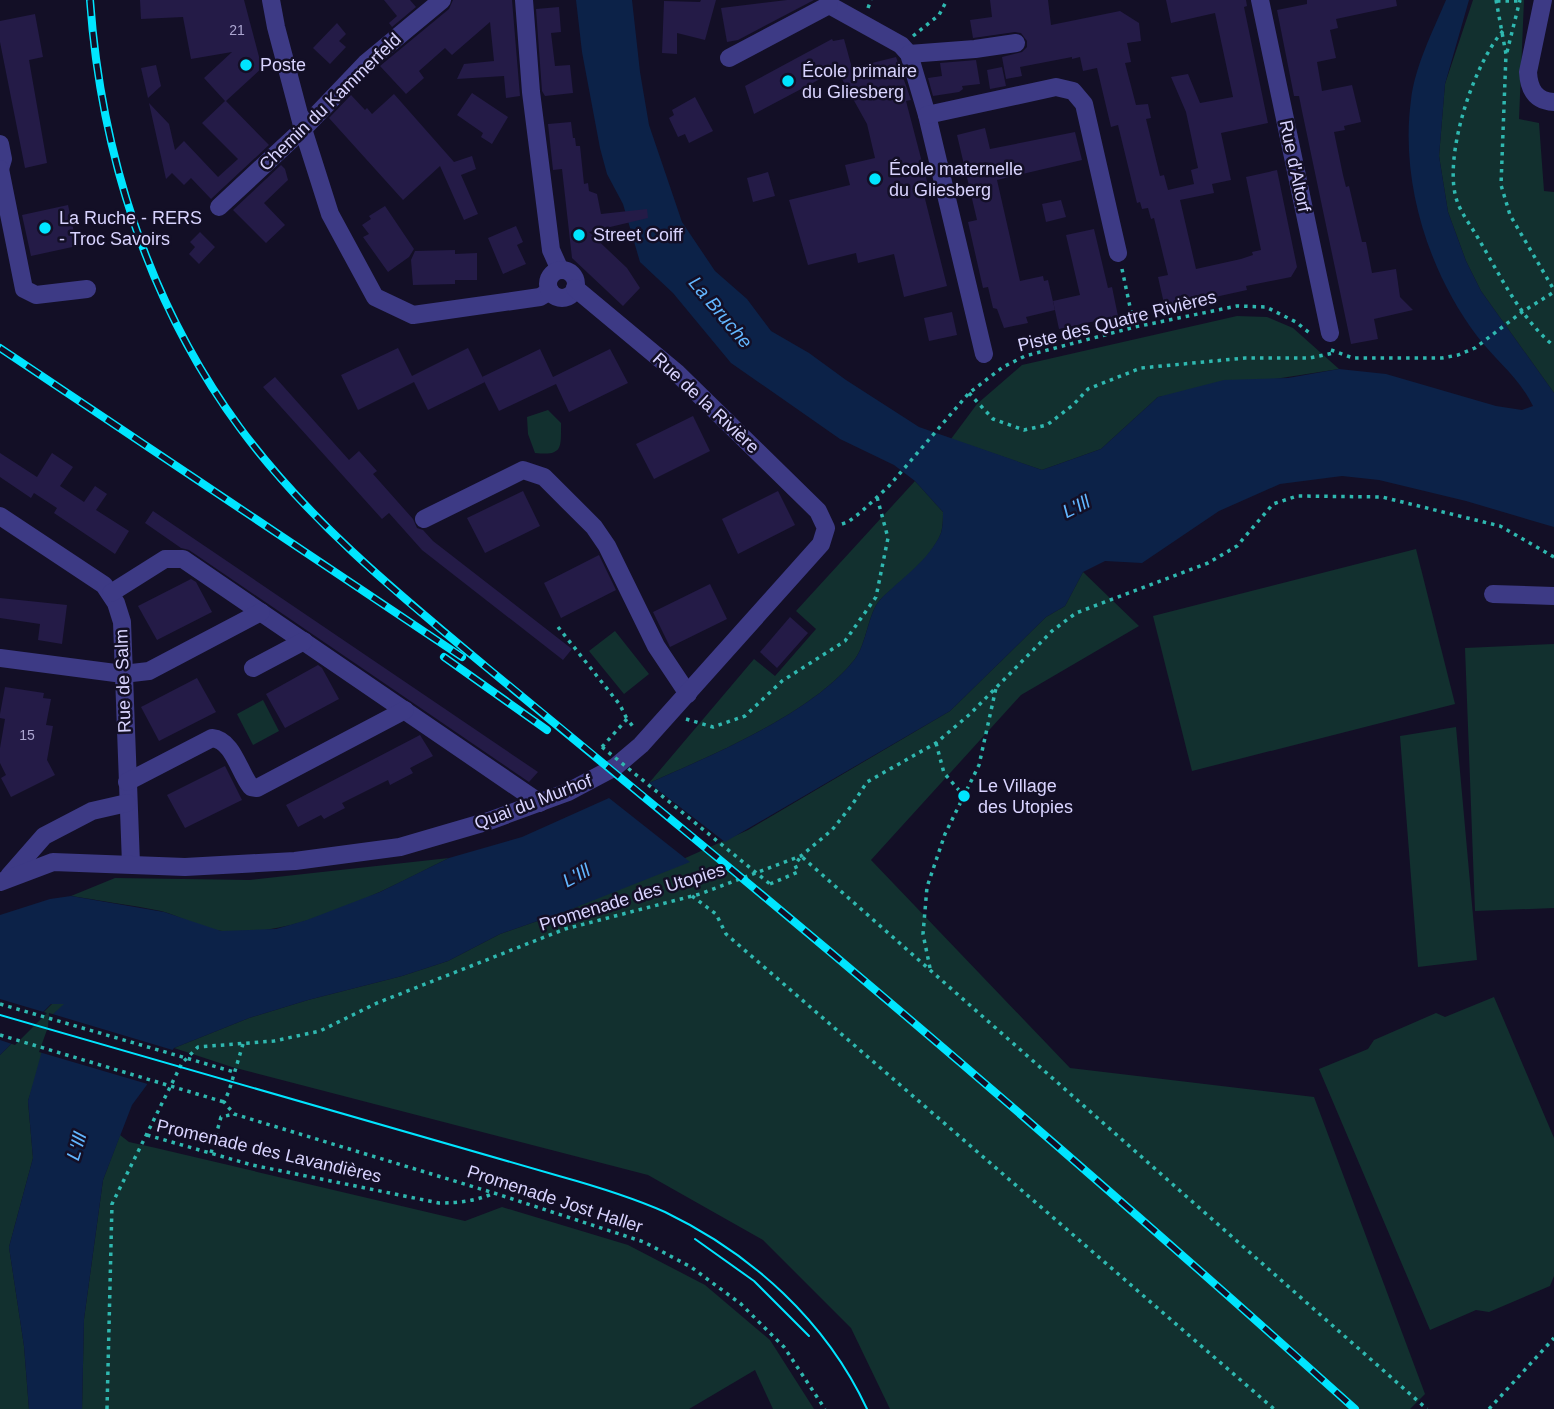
<svg xmlns="http://www.w3.org/2000/svg" width="1554" height="1409" font-family="Arial,sans-serif">
  <style>
    .green { fill: #12302f }
    .water { fill: #0c2248 }
    .pier { fill: #130f26 }
    .building { fill: #241b47 }
    .lines { fill: none; stroke-linecap: round; stroke-linejoin: round }
    .path { stroke: #2fb8b0; stroke-width: 3.5; stroke-dasharray: 3.5 5; stroke-linecap: butt }
    .minor { stroke: #3d3a85; stroke-width: 18 }
    .tram { stroke: #00e5ff; stroke-width: 2 }
    .rail-casing { stroke: #00e5ff; stroke-width: 8 }
    .rail { stroke: #130f26; stroke-width: 5; stroke-dasharray: 16; stroke-linecap: butt }
    .path-bridge { stroke: #2fb8b0; stroke-width: 3.5; stroke-dasharray: 3.5 5; stroke-linecap: butt }
    .poi-dot { fill: #00e5ff; stroke: #130f26; stroke-width: 2.5 }
    .labels { text-anchor: middle; stroke-width: 5; stroke-linejoin: round; paint-order: stroke }
    .number-label { font-size: 14px; fill: #aca6d1 }
    .poi-label { font-size: 18px; fill: #d9d4ff; stroke: #130f26; text-anchor: start }
    .street-label { font-size: 18px; fill: #d9d4ff; stroke: #130f26 }
    .water-label { font-size: 19px; font-style: italic; fill: #62b6ff; stroke: #130f26 }
  </style>
  <rect width="100%" height="100%" fill="#130f26"/>
  <!-- green -->
  <g class="green">
    <polygon points="1473,0 1524,0 1519,119 1539,123 1544,191 1554,192 1554,393 1481,291 1466,261 1448,212 1439,156 1445,84"/>
    <polygon points="1237,316 1267,317 1293,328 1339,369 1158,397 1101,449 1042,470 951,439 977,404 1022,365"/>
    <path d="M548 410 561 423C561 448 563 456 535 453L528 434 527 417Z"/>
    <path d="M915 481 943 512C943 518 943 527 941 533 930 561 900 580 880 600 868 613 867 643 855 659 812 714 712 755 649 783L754 659 775 676 816 629 796 611Z"/>
    <polygon points="1416,549 1455,704 1192,771 1153,616"/>
    <polygon points="1083,572 1139,626 1021,695 871,860 1070,1068 1314,1097 1425,1394 1410,1409 890,1409 851,1328 763,1240 648,1175 232,1067 174,1048 249,1018 308,1000 402,976 448,961 500,934 569,910 748,830 950,711 1046,617 1065,606"/>
    <polygon points="615,631 649,674 624,694 589,651"/>
    <polygon points="1554,644 1554,908 1475,911 1465,648"/>
    <polygon points="263,700 279,731 253,745 237,714"/>
    <polygon points="1456,727 1477,960 1418,967 1400,736"/>
    <path d="M449 858C384 890 296 939 222 931 200 929 181 916 161 911 131 905 101 901 71 896L115 878 250 880Z"/>
    <polygon points="1494,997 1554,1138 1554,1276 1550,1286 1489,1312 1476,1310 1430,1330 1319,1069 1368,1049 1374,1040 1436,1013 1445,1017"/>
    <polygon points="65,1003 52,1028 28,1101 33,1158 9,1247 24,1346 29,1409 0,1409 0,1055 52,1004"/>
    <polygon points="120,1135 129,1142 156,1148 465,1221 502,1207 628,1245 705,1285 770,1340 814,1409 773,1409 755,1370 689,1409 82,1409 84,1319 103,1180"/>
  </g>
  <!-- water -->
  <g class="water">
    <path d="M576 0H632L640 72 649 125 682 222 715 271 747 299 771 331 809 353 846 380 919 427 1042 470 1101 449 1158 397 1224 380 1288 378 1339 369 1386 374 1496 406 1522 410 1533 406C1518 376 1497 362 1477 336 1428 271 1400 181 1411 100 1415 66 1433 31 1446 0H1469L1445 84 1439 156 1448 212 1466 261 1481 291 1554 393V527L1466 501 1379 480 1342 476 1280 484 1219 511 1142 563 1105 561 1083 572 1065 606 1046 617 950 711 725 842 649 783C712 755 812 714 855 659 867 643 868 613 880 600 900 579 929 561 941 533 943 527 943 518 943 512L915 481 894 465 840 439 731 363 673 293 640 262 623 204 607 174 600 148 582 52Z"/>
    <polygon points="609,798 690,862 569,910 500,934 448,961 402,976 308,1000 249,1018 174,1048 132,1105 103,1180 84,1319 82,1409 29,1409 24,1346 9,1247 33,1158 28,1101 52,1015 64,1004 51,1004 0,1055 0,915 50,899 71,896 164,912 221,931 276,929 307,920 380,892 449,858 522,837"/>
  </g>
  <!-- pier -->
  <g class="pier">
    <polygon points="0,999 47,1013 15,1045 0,1040"/>
    <polygon points="49,1013 176,1051 151,1085 39,1052 48,1027"/>
  </g>
  <!-- building -->
  <g class="building">
    <polygon points="140,0 244,0 262,68 226,101 269,145 211,199 191,178 184,185 172,173 166,179 149,103 169,124 175,150 184,141 218,177 238,159 202,123 225,101 204,78 232,52 191,59 183,17 141,19"/>
    <polygon points="384,0 410,0 416,7 392,27 389,23 397,16"/>
    <polygon points="453,0 512,0 520,96 506,98 504,76 457,79 464,64 494,61 490,22 452,55 445,48 419,71 424,78 406,94 380,66 449,9"/>
    <polygon points="701,0 716,0 705,40 677,33 677,54 662,53 664,1 700,2"/>
    <polygon points="787,0 814,0 738,40 727,42 721,8"/>
    <polygon points="990,0 1048,0 1051,25 1120,11 1139,23 1141,41 1127,43 1131,62 1125,63 1136,105 1148,104 1151,118 1146,119 1160,176 1164,175 1168,190 1194,184 1191,170 1198,168 1186,112 1171,77 1188,74 1200,103 1233,97 1215,13 1171,23 1166,0 1246,0 1247,6 1244,7 1268,123 1221,133 1231,180 1212,184 1214,193 1180,200 1196,269 1241,259 1253,255 1252,252 1261,250 1246,177 1277,170 1297,267 1291,277 1246,286 1247,290 1165,308 1158,277 1168,275 1154,218 1151,219 1148,208 1142,209 1140,202 1137,203 1118,125 1111,127 1097,68 1083,71 1080,57 1072,59 1072,57 1020,67 1022,76 1006,79 1002,57 1022,52 1027,47 1027,41 1021,33 1015,32 973,38 970,20 992,17"/>
    <polygon points="1307,0 1396,0 1397,6 1336,19 1338,28 1330,30 1336,58 1317,62 1322,91 1352,85 1361,122 1344,126 1345,130 1334,132 1343,175 1346,187 1349,186 1362,242 1366,242 1372,273 1396,269 1400,297 1413,310 1374,319 1378,339 1351,344 1302,111 1299,96 1294,96 1277,10 1307,4"/>
    <polygon points="559,7 561,32 551,33 555,66 570,65 573,93 545,96 542,91 536,9"/>
    <polygon points="35,14 43,57 29,60 47,163 25,168 0,42 0,21"/>
    <polygon points="337,23 346,34 339,41 346,47 330,64 313,48"/>
    <polygon points="832,39 833,41 844,39 852,68 896,57 911,100 906,101 928,185 922,187 947,286 904,297 894,254 858,263 856,253 808,265 789,200 850,185 845,165 875,158 867,124 837,70 754,114 745,86"/>
    <polygon points="976,60 980,84 962,86 963,89 959,92 933,96 928,78 942,76 940,63"/>
    <polygon points="156,65 161,86 148,98 141,68"/>
    <polygon points="1002,67 1006,86 990,89 987,70"/>
    <polygon points="472,93 508,117 492,144 481,137 483,133 457,115"/>
    <polygon points="394,94 454,162 472,156 476,169 461,175 478,214 464,220 440,166 403,200 329,118 351,95 365,110 367,108 372,114"/>
    <polygon points="695,97 713,131 689,143 685,134 678,137 669,118 674,115 672,110"/>
    <polygon points="571,122 573,138 575,138 576,146 580,146 584,184 588,183 589,191 597,194 601,214 647,209 648,218 589,232 627,268 640,288 623,306 572,258 562,169 553,170 548,124"/>
    <polygon points="985,128 990,149 1075,132 1082,160 997,180 1020,281 1043,276 1044,281 1048,280 1055,310 1026,317 1028,323 1004,328 997,309 993,308 988,287 983,288 968,222 977,220 957,135"/>
    <polygon points="281,165 285,169 288,180 264,203 285,225 266,243 233,210"/>
    <polygon points="768,172 775,196 753,202 747,178"/>
    <polygon points="1061,200 1066,217 1046,222 1042,204"/>
    <polygon points="68,205 77,246 31,256 22,215"/>
    <polygon points="385,206 414,249 409,257 388,272 363,237 369,234 362,225 371,219 369,216"/>
    <polygon points="516,226 523,242 517,245 526,264 503,274 488,238"/>
    <polygon points="1094,229 1108,288 1112,287 1118,316 1059,329 1053,301 1080,295 1066,235"/>
    <polygon points="200,232 215,247 199,264 189,254 195,247 190,242"/>
    <polygon points="455,250 455,254 477,253 477,280 455,280 455,284 413,285 411,260 415,251"/>
    <polygon points="952,312 957,335 929,341 924,318"/>
    <polygon points="398,348 412,376 468,348 485,382 428,410 414,382 358,410 341,375"/>
    <polygon points="540,349 553,377 610,349 628,383 569,412 556,384 499,411 482,377"/>
    <polygon points="275,377 349,460 359,451 377,471 373,474 413,519 417,528 423,530 433,541 572,649 563,660 422,550 389,513 382,519 263,387"/>
    <polygon points="693,416 710,451 654,479 636,444"/>
    <polygon points="0,453 37,477 52,453 73,467 60,486 84,502 95,486 107,494 96,510 129,531 115,554 54,513 57,508 34,493 31,498 0,477"/>
    <polygon points="523,491 540,526 485,553 467,518"/>
    <polygon points="778,491 795,525 738,554 722,519"/>
    <polygon points="153,511 538,772 529,782 189,550 181,548 145,523"/>
    <polygon points="599,555 616,590 561,618 544,583"/>
    <polygon points="191,579 196,582 212,612 157,640 138,606"/>
    <polygon points="710,584 727,619 670,647 653,612"/>
    <polygon points="0,598 67,605 62,644 38,640 40,624 0,618"/>
    <polygon points="790,617 808,633 777,668 760,652"/>
    <polygon points="318,665 322,668 339,699 285,728 266,694"/>
    <polygon points="197,678 216,712 159,741 141,707"/>
    <polygon points="5,687 44,693 43,698 51,699 46,725 53,726 47,760 55,775 11,797 1,778 6,775 0,763 0,748 5,719 0,718 0,714"/>
    <polygon points="420,735 433,756 410,768 413,773 390,785 388,780 342,803 345,808 324,819 321,815 298,827 286,805"/>
    <polygon points="225,766 242,800 185,828 167,795"/>
  </g>
  <g class="lines">
    <!-- path -->
    <g class="path">
      <polyline points="1496,0 1506,54 1501,185 1510,215 1554,290"/>
      <polyline points="1497,1 1519,1"/>
      <polyline points="868,8 871,0"/>
      <path d="M1503 31C1474 63 1442 158 1457 201 1461 213 1471 226 1478 238 1500 275 1520 318 1554 346"/>
      <polyline points="913,36 939,15 947,0"/>
      <polyline points="1507,52 1520,0"/>
      <polyline points="1122,269 1134,326"/>
      <polyline points="1331,350 1353,358 1442,358 1458,355 1475,348 1522,312 1554,292"/>
      <polyline points="969,393 993,419 1024,430 1047,425 1073,405 1088,389 1141,368 1245,358 1310,358 1333,353"/>
      <polyline points="842,524 848,522 861,512 889,486 969,393 1003,367 1025,356 1135,327 1237,306 1266,307 1296,322 1312,335"/>
      <polyline points="558,627 620,705 627,719"/>
      <polyline points="686,719 713,727 745,716 782,681 845,641 876,597 888,538 877,497"/>
      <polyline points="936,743 944,773 964,796"/>
      <polyline points="602,747 627,719 635,729"/>
      <polyline points="770,884 798,872 795,865 801,856 1427,1409"/>
      <polyline points="692,896 716,914 726,934 1274,1409"/>
      <polyline points="930,968 923,934 927,887 945,834 979,765 996,688"/>
      <polyline points="243,1044 229,1091 224,1102 234,1114 494,1193 644,1242 691,1267 741,1304 784,1347 825,1409"/>
      <path d="M147 1135 252 1165 439 1203C459 1203 474 1201 492 1194"/>
      <polyline points="211,1153 221,1117 234,1114"/>
      <polyline points="107,1409 112,1204 182,1063 198,1047 274,1041 320,1031 377,1003 565,929 700,894 801,856 832,830 852,805 867,782 936,743 970,714 1052,631 1076,613 1208,563 1237,546 1273,504 1297,496 1382,497 1500,526 1554,557"/>
      <polyline points="1489,1409 1554,1338"/>
    </g>
    <!-- minor -->
    <g class="minor">
      <polyline points="271,0 276,27 303,129 330,214 375,297 413,315 540,297 550,291"/>
      <polyline points="524,0 531,92 551,250 560,270"/>
      <polyline points="829,0 829,5 901,45 909,54 927,115 984,354"/>
      <polyline points="1260,0 1330,333"/>
      <path d="M1543 0 1528 72C1529 90 1536 101 1554 102"/>
      <polyline points="909,54 975,49 1016,43"/>
      <polyline points="729,58 829,5"/>
      <polyline points="927,115 1056,87 1073,91 1084,104 1118,253"/>
      <polyline points="0,144 3,159 0,169"/>
      <polyline points="0,169 24,289 36,295 87,289"/>
      <polyline points="219,207 303,129 366,63 442,0"/>
      <circle cx="562" cy="284" r="14"/>
      <polyline points="0,516 104,585 116,603 122,622 131,864"/>
      <polyline points="424,519 523,470 544,477 594,527 607,546 656,646 688,694"/>
      <polyline points="111,593 165,559 183,559 540,803"/>
      <polyline points="1493,594 1554,596"/>
      <polyline points="0,658 123,674 149,671 261,612"/>
      <polyline points="253,668 304,641"/>
      <path d="M127 782 212 738C233 740 239 772 251 787L257 788 405 710"/>
      <polyline points="9,876 44,836 92,811 127,803"/>
      <polyline points="0,882 53,862 185,867 295,861 400,847 489,821 568,792 615,767 641,745 821,544 826,528 818,511 677,373 575,288"/>
    </g>
    <!-- tram -->
    <g class="tram">
      <path d="M0 1015 559 1176C595 1186 631 1197 665 1212 752 1254 826 1321 867 1409"/>
      <polyline points="695,1239 754,1281 809,1336"/>
    </g>
    <defs>
      <g id="rail">
        <path d="M90 0C101 153 148 303 240 428 308 520 397 593 485 666 556 724 626 782 696 840 920 1025 1139 1215 1355 1409"/>
        <polyline points="0,348 462,657"/>
        <polyline points="444,657 547,730"/>
      </g>
    </defs>
    <!-- rail casing -->
    <use href="#rail" class="rail-casing"/>
    <!-- rail -->
    <use href="#rail" class="rail"/>
    <!-- path-bridge -->
    <g class="path-bridge">
      <polyline points="602,747 770,884"/>
      <polyline points="0,1004 234,1072"/>
      <polyline points="0,1035 224,1102"/>
    </g>
  </g>
  <!-- markers -->
  <g class="poi-dot">
    <circle cx="246" cy="65" r="7"/>
    <circle cx="788" cy="81" r="7"/>
    <circle cx="875" cy="179" r="7"/>
    <circle cx="45" cy="228" r="7"/>
    <circle cx="579" cy="235" r="7"/>
    <circle cx="964" cy="796" r="7"/>
  </g>
  <g class="labels">
    <!-- number labels -->
    <g class="number-label">
      <text x="237" y="35">21</text>
      <text x="27" y="740">15</text>
    </g>
    <!-- poi labels -->
    <g class="poi-label">
      <text x="260" y="71">Poste</text>
      <text x="802" y="77">École primaire<tspan x="802" dy="21">du Gliesberg</tspan></text>
      <text x="889" y="175">École maternelle<tspan x="889" dy="21">du Gliesberg</tspan></text>
      <text x="59" y="224">La Ruche - RERS<tspan x="59" dy="21">- Troc Savoirs</tspan></text>
      <text x="593" y="241">Street Coiff</text>
      <text x="978" y="792">Le Village<tspan x="978" dy="21">des Utopies</tspan></text>
    </g>
    <!-- street labels -->
    <g class="street-label">
      <text transform="translate(330 102) rotate(-44)" y="6">Chemin du Kammerfeld</text>
      <text transform="translate(1295 166) rotate(78)" y="6">Rue d'Altorf</text>
      <text transform="translate(1117 321) rotate(-14)" y="6">Piste des Quatre Rivières</text>
      <text transform="translate(706 403) rotate(43)" y="6">Rue de la Rivière</text>
      <text transform="translate(123 681) rotate(-92)" y="6">Rue de Salm</text>
      <text transform="translate(533 802) rotate(-21)" y="6">Quai du Murhof</text>
      <text transform="translate(632 897) rotate(-17)" y="6">Promenade des Utopies</text>
      <text transform="translate(269 1151) rotate(13)" y="6">Promenade des Lavandières</text>
      <text transform="translate(555 1199) rotate(18)" y="6">Promenade Jost Haller</text>
    </g>
    <!-- water labels -->
    <g class="water-label">
      <text transform="translate(721 312) rotate(50)" y="7">La Bruche</text>
      <text transform="translate(1076 506) rotate(-26)" y="7">L'Ill</text>
      <text transform="translate(576 875) rotate(-28)" y="7">L'Ill</text>
      <text transform="translate(76 1146) rotate(-73)" y="7">L'Ill</text>
    </g>
  </g>
</svg>
